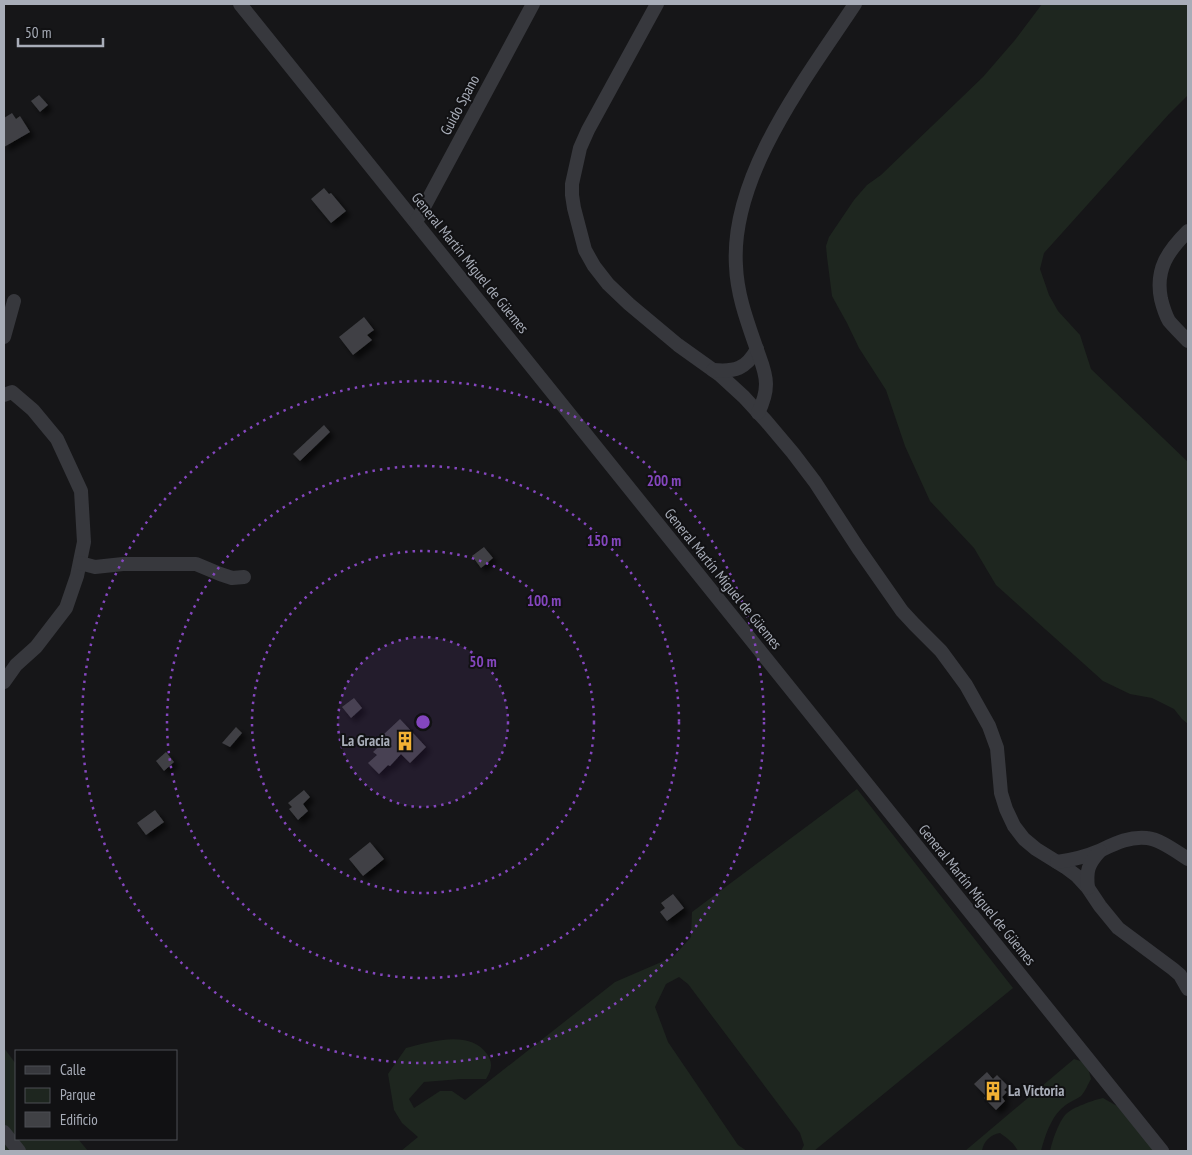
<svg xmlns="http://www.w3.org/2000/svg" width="1192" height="1155" font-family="'PT Sans Narrow',sans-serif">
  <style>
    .green { fill: #1e261f }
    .building { fill: #404145; filter: url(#shadow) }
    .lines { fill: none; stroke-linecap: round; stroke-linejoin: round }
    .minor { stroke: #37383d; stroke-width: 14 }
    .ring { fill: none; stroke: #8446be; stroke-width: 2.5; stroke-dasharray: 2.5 5 }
    .labels { text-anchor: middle; stroke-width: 4; stroke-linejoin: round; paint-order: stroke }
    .street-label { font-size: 15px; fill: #a8adb8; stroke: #111113 }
    .poi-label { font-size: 15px; font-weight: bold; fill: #a8adb8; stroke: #111113; text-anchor: end }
    .centre { fill: #8446be; stroke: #111113; stroke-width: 2.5 }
    .ring-label { font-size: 15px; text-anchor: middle; font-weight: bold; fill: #8446be; stroke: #111113; stroke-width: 4; stroke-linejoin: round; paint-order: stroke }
  </style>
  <defs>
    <filter id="shadow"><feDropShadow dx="4.5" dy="4.5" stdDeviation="2.5" flood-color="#0009"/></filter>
  </defs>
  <rect width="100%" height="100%" fill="#161618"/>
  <!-- green -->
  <g class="green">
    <polygon points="1042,4 1188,4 1188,95 1169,114 1044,253 1040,269 1049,295 1058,311 1080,335 1091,369 1188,462 1188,724 1182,719 1174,709 1152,698 1130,694 1103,681 996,585 974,548 930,501 905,446 886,390 859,348 847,323 832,296 827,257 826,246 829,237 854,200 867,185 881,175 983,77 1015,40"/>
    <path d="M857 789 1013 988 814 1151H801L804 1145 800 1133 688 984 679 977 666 984 655 1007 668 1042 738 1145 747 1151H401L418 1137 402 1123 394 1110 388 1074 406 1048C429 1042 470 1029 487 1054 493 1063 492 1069 486 1079H461L424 1082 409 1099 414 1108 440 1091H452L465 1100 615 982 673 957 691 937 692 912Z"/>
    <polygon points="4,1048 16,1064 16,1139 78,1139 88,1151 4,1151"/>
    <path d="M1074 1059 1084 1062 1088 1068 1091 1079C1088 1084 1085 1092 1081 1096 1075 1100 1067 1103 1061 1109 1050 1120 1045 1136 1041 1151H1018C1014 1143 1007 1138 1000 1133 991 1134 983 1142 982 1151H965Z"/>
    <path d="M1103 1098 1117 1106 1155 1151H1050C1052 1141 1059 1121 1066 1114 1073 1107 1094 1100 1103 1098Z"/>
  </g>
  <!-- building -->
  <g class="building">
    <polygon points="39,95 48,105 40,112 31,101"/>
    <polygon points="12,113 16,119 20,116 30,132 4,147 4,118"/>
    <polygon points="324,188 329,194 331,193 346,211 331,223 311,199"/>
    <polygon points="364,317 374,330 367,335 372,340 353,355 339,337"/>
    <polygon points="324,425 330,432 300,461 293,454"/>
    <polygon points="484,547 493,558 481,568 472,556"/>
    <polygon points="354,698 362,708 351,718 342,707"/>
    <polygon points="400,719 426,747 410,763 401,754 390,766 388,765 379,774 368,763 377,755 373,752 387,739 383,735"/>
    <polygon points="236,727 242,733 230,747 222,743"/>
    <polygon points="166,752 174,762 164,771 156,761"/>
    <polygon points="304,790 310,797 303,804 308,811 298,820 289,809 292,807 288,803"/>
    <polygon points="155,810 164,822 146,835 137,823"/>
    <polygon points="370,842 384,859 363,876 349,859"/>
    <polygon points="673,894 684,908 667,921 660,912 665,908 661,903"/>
    <polygon points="987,1072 993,1079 997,1075 1008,1086 1004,1090 1007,1092 1002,1097 1005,1101 996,1110 984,1098 986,1096 974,1084"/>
  </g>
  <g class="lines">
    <!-- minor -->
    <g class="minor">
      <polyline points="240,4 1162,1151"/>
      <polyline points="657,4 588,130 580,148 572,184 572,195 574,208 585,250 594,266 608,284 629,304 678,345 720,375 744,397 766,421 793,453 815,482 858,548 902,611 914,624 941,651 966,685 989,726 997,748 1001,793 1006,809 1014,826 1024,839 1036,849 1065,867 1077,876 1088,888 1100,906 1118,928 1173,969 1180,975 1188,989"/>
      <polyline points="416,222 533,4"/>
      <path d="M1188 231C1168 251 1155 269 1161 299 1163 307 1165 314 1169 321 1175 328 1182 335 1188 341"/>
      <polyline points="4,337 14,301"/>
      <path d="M713 370C735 372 746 369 757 349"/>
      <polyline points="4,395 12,392 33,410 57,439 81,491 84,542 77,576 66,608 36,647 16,665 4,682"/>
      <path d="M758 413C763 403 766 395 766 384 766 371 760 359 756 347 747 321 737 294 736 266 730 175 807 77 855 4"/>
      <polyline points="80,563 95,567 123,564 196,564 220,574 232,578 244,577"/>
      <path d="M1057 862C1072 860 1085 857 1099 851 1114 844 1129 836 1147 838 1160 839 1177 852 1188 859"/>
      <path d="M1088 888C1086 871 1088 864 1100 851"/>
      <polyline points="4,1132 19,1151"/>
    </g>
  </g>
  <!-- distance rings -->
  <circle cx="423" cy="722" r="85" fill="#8446be" fill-opacity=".12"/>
  <g class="ring">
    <circle cx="423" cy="722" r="85"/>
    <circle cx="423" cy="722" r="171"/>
    <circle cx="423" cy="722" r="256"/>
    <circle cx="423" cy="722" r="341"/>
  </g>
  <!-- icons -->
  <defs>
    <symbol id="building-bare" viewBox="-9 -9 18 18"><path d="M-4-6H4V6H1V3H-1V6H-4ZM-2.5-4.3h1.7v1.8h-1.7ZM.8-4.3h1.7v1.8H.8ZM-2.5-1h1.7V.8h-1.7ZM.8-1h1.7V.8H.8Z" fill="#f2b134" stroke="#111113" stroke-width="2.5" paint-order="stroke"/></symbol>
  </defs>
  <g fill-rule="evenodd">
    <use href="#building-bare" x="391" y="727" width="28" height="28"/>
    <use href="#building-bare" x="979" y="1077" width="28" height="28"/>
  </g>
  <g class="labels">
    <!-- street labels -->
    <g class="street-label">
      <text transform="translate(460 105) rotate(-62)" y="5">Guido Spano</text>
      <text transform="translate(470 263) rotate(51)" y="5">General Martín Miguel de Güemes</text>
      <text transform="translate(723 579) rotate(51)" y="5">General Martín Miguel de Güemes</text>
      <text transform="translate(977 895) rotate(51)" y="5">General Martín Miguel de Güemes</text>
    </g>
    <!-- poi labels -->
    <g class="poi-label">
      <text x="390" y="746">La Gracia</text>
      <text x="1008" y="1096" text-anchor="start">La Victoria</text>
    </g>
  </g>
  <circle cx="423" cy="722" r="8" class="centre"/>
  <g class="ring-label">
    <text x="664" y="486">200 m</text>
    <text x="604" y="546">150 m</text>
    <text x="544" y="606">100 m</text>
    <text x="483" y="667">50 m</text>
  </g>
  <!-- border -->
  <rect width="1192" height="1155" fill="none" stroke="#a8adb8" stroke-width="10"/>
  <!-- legend -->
  <rect x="15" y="1050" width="162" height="90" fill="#111113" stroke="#4d4f55"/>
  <rect x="25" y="1066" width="25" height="8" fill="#37383d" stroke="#4d4f55"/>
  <text x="60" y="1075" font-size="15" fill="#a8adb8">Calle</text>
  <rect x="25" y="1088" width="25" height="15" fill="#1e261f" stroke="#4d4f55"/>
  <text x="60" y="1100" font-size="15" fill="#a8adb8">Parque</text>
  <rect x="25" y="1112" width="25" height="15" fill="#404145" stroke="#4d4f55"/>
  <text x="60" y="1125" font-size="15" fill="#a8adb8">Edificio</text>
  <!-- scale -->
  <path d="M18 38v8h85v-8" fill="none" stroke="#a8adb8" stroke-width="2.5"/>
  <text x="25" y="38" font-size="15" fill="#a8adb8" stroke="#111113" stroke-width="4" paint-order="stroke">50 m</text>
</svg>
